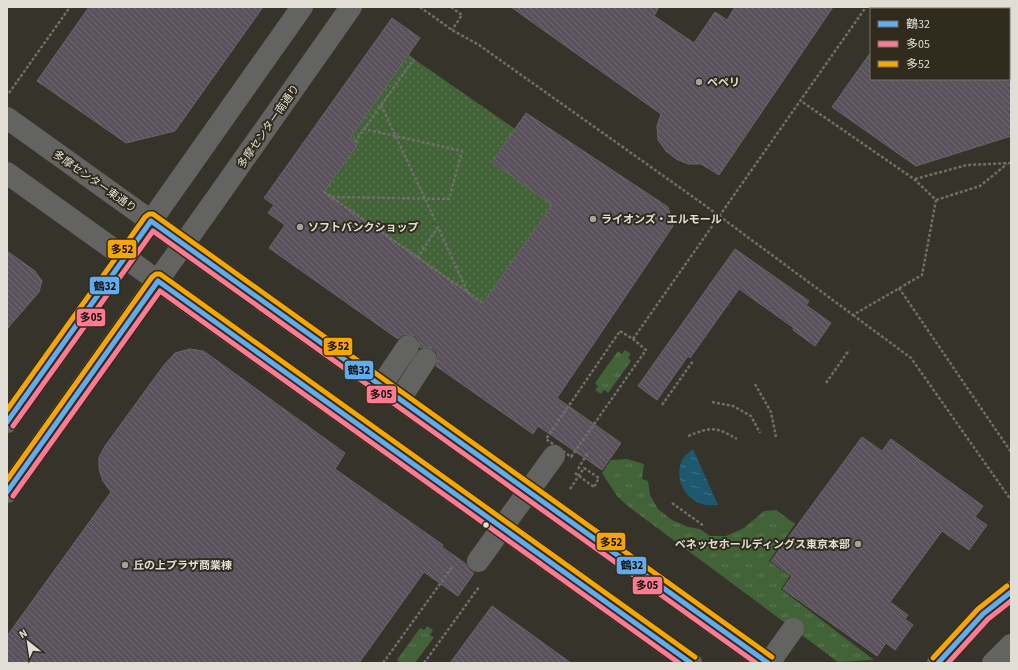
<svg xmlns="http://www.w3.org/2000/svg" width="1018" height="670" font-family="'Source Sans 3','Noto Sans JP',sans-serif">
  <style>
    .grass { fill: url(#grass-tufts) }
    .garden { fill: url(#garden-dots) }
    .water { fill: url(#water-ripples) }
    .building { fill: url(#building-back-hatch); stroke: #686564 }
    .lines { fill: none; stroke-linecap: round; stroke-linejoin: round }
    .path { stroke: #6e6e6b; stroke-width: 2.5; stroke-dasharray: 3 2; stroke-linecap: butt }
    .minor { stroke: #636462; stroke-width: 22 }
    .path-bridge { stroke: #6e6e6b; stroke-width: 2.5; stroke-dasharray: 3 2; stroke-linecap: butt }
    .minor-bridge { stroke: #636462; stroke-width: 22 }
    .bus-1-casing { stroke: #302b1d; stroke-width: 8 }
    .bus-2-casing { stroke: #302b1d; stroke-width: 8 }
    .bus-3-casing { stroke: #302b1d; stroke-width: 8 }
    .bus-1 { stroke: #60acee; stroke-width: 5 }
    .bus-2 { stroke: #fe7a93; stroke-width: 5 }
    .bus-3 { stroke: #f7a600; stroke-width: 5 }
    .poi-dot { fill: #a5a299; stroke: #302b1d; stroke-width: 1.5 }
    .bus-dot { fill: #e1ded5; stroke: #302b1d; stroke-width: 1.5 }
    .labels { text-anchor: middle; stroke-width: 4; stroke-linejoin: round; paint-order: stroke }
    .poi-label { font-size: 11px; font-weight: bold; fill: #e1ded5; stroke: #302b1d; text-anchor: start }
    .street-label { font-size: 11px; fill: #e1ded5; stroke: #302b1d }
    .line-badge { stroke: #302b1d; stroke-width: 1.5 }
    .pale-badge-label { font-size: 11px; text-anchor: middle; font-weight: bold; fill: #111 }
  </style>
  <defs>
    <pattern id="grass-tufts" width="24" height="20" patternUnits="userSpaceOnUse"><rect width="24" height="20" fill="#426338"/><path d="M3 7l-1-3M5 7V3M7 7l1-3M15 17l-1-3M17 17v-4M19 17l1-3" fill="none" stroke="#5d7954"/></pattern>
    <pattern id="garden-dots" width="8" height="8" patternUnits="userSpaceOnUse"><rect width="8" height="8" fill="#426338"/><path d="M2 2h.1M6 6h.1" fill="none" stroke="#5d7954" stroke-width="1.8" stroke-linecap="round"/></pattern>
    <pattern id="water-ripples" width="26" height="14" patternUnits="userSpaceOnUse"><rect width="26" height="14" fill="#1d586f"/><path d="M2 4q2-2 4 0t4 0M15 11q2-2 4 0t4 0" fill="none" stroke="#3e7083"/></pattern>
    <pattern id="building-back-hatch" width="6" height="6" patternUnits="userSpaceOnUse"><rect width="6" height="6" fill="#5a515c"/><path d="M-1 5l2 2M0 0l6 6M5-1l2 2" fill="none" stroke="#716a72"/></pattern>
  </defs>
  <rect width="100%" height="100%" fill="#36332a"/>
  <!-- grass -->
  <g class="grass">
    <polygon points="625,350 631,354 628,358 631,361 608,393 604,390 601,394 595,390 598,386 595,383 618,351 622,354"/>
    <polygon points="627,459 644,464 642,479 648,481 650,495 658,509 672,520 688,527 700,529 710,536 726,536 744,528 764,511 776,510 795,524 769,561 790,576 781,589 874,660 838,662 629,507 617,496 602,473 611,460"/>
    <polygon points="427,626 433,630 430,635 434,637 415,663 400,663 397,660 420,628 424,630"/>
  </g>
  <!-- garden -->
  <polygon class="garden" points="409,54 414,59 515,129 492,162 552,205 483,303 324,192 358,144 349,138"/>
  <!-- water -->
  <path class="water" d="M693 449 718 505C713 505 707 506 702 504 684 498 674 478 682 460 684 456 690 452 693 449Z"/>
  <!-- building -->
  <g class="building">
    <polygon points="89,7 263,7 175,131 126,143 37,81"/>
    <polygon points="511,7 659,7 654,16 694,43 715,12 727,20 735,7 833,7 719,175 701,164 688,164 676,159 666,151 658,140 657,126 661,114"/>
    <polygon points="392,18 420,38 350,138 358,144 324,192 483,303 552,205 492,162 526,113 668,207 673,226 557,398 621,443 602,470 538,426 533,434 436,366 438,359 437,353 433,349 427,347 420,348 419,341 415,336 408,334 402,335 398,339 269,248 285,225 268,213 274,205 264,198"/>
    <polygon points="871,52 871,79 1011,79 1011,136 916,166 832,107"/>
    <polygon points="735,249 809,301 806,305 831,323 815,346 793,330 794,328 739,289 690,358 688,356 657,400 638,386"/>
    <polygon points="7,251 35,271 42,281 39,292 7,329"/>
    <polygon points="190,349 203,351 212,357 345,453 335,469 443,545 442,547 466,564 470,571 474,573 458,596 424,572 359,663 7,663 7,636 111,492 103,481 99,469 99,457 105,446 164,365 175,353"/>
    <polygon points="862,437 882,451 891,439 983,506 975,517 987,525 969,550 942,531 890,602 908,615 905,619 913,625 895,650 886,643 877,656 783,589 792,576 771,561"/>
    <polygon points="492,606 571,663 450,663"/>
  </g>
  <g class="lines">
    <!-- path -->
    <g class="path">
      <polyline points="420,7 452,30 479,45 703,204 853,315 922,275 936,200 914,179 801,101"/>
      <polyline points="451,7 462,15 452,30"/>
      <polyline points="9,93 70,7"/>
      <polyline points="381,105 435,220"/>
      <polyline points="355,142 414,59"/>
      <polyline points="915,179 967,165 1011,163"/>
      <polyline points="324,192 483,303"/>
      <polyline points="332,197 449,199 462,151 364,129"/>
      <polyline points="936,200 980,186 1007,164"/>
      <polyline points="417,258 438,227 468,293"/>
      <polyline points="899,288 1011,452"/>
      <polyline points="853,315 911,358 1011,500"/>
      <polygon points="620,331 633,339 646,350 571,457 546,439"/>
      <polyline points="633,339 866,7"/>
      <polyline points="826,383 849,350"/>
      <polyline points="755,384 771,412 776,437"/>
      <polyline points="712,402 733,406 751,416 760,433"/>
      <polyline points="662,405 693,361"/>
      <path d="M688 436C711 427 715 426 737 439"/>
      <polyline points="578,469 587,454 585,453"/>
      <polyline points="570,489 584,468 599,478 594,487"/>
      <polyline points="672,503 704,526"/>
      <polyline points="383,663 453,566"/>
      <polyline points="424,663 479,587"/>
    </g>
    <!-- minor -->
    <g class="minor">
      <polyline points="7,118 768,663"/>
      <polyline points="7,173 691,663"/>
      <polyline points="381,386 408,346"/>
      <polyline points="400,399 426,359"/>
      <polyline points="7,422 151,221 302,7"/>
      <polyline points="7,492 213,203 351,7"/>
      <polyline points="769,663 793,629"/>
      <polyline points="938,663 983,614 1011,592"/>
      <polyline points="993,663 1011,645"/>
    </g>
    <!-- path-bridge -->
    <polyline class="path-bridge" points="575,473 594,487"/>
    <!-- minor-bridge -->
    <polyline class="minor-bridge" points="478,561 554,456"/>
    <defs>
      <g id="bus-1">
        <polyline points="7,422 151,221 768,663"/>
        <polyline points="7,492 158,281 691,663"/>
        <polyline points="938,663 983,614 1011,592"/>
      </g>
      <g id="bus-2">
        <polyline points="13,426 153,231 756,663"/>
        <polyline points="13,496 160,291 679,663"/>
        <polyline points="948,663 988,619 1011,601"/>
      </g>
      <g id="bus-3">
        <polyline points="7,410 145,217 149,214 153,214 772,657"/>
        <polyline points="7,480 152,277 156,274 160,274 695,657"/>
        <polyline points="933,658 978,609 1007,586"/>
      </g>
    </defs>
    <!-- bus-1 casing -->
    <use href="#bus-1" class="bus-1-casing"/>
    <!-- bus-2 casing -->
    <use href="#bus-2" class="bus-2-casing"/>
    <!-- bus-3 casing -->
    <use href="#bus-3" class="bus-3-casing"/>
    <!-- bus-1 -->
    <use href="#bus-1" class="bus-1"/>
    <!-- bus-2 -->
    <use href="#bus-2" class="bus-2"/>
    <!-- bus-3 -->
    <use href="#bus-3" class="bus-3"/>
  </g>
  <!-- markers -->
  <g class="poi-dot">
    <circle cx="699" cy="82" r="4"/>
    <circle cx="593" cy="219" r="4"/>
    <circle cx="300" cy="227" r="4"/>
    <circle cx="858" cy="544" r="4"/>
    <circle cx="125" cy="565" r="4"/>
  </g>
  <circle class="bus-dot" cx="486" cy="525" r="3.5"/>
  <g class="labels">
    <!-- poi labels -->
    <g class="poi-label">
      <text x="707" y="86">ペペリ</text>
      <text x="601" y="223">ライオンズ・エルモール</text>
      <text x="308" y="231">ソフトバンクショップ</text>
      <text x="850" y="548" text-anchor="end">ベネッセホールディングス東京本部</text>
      <text x="133" y="569">丘の上プラザ商業棟</text>
    </g>
    <!-- street labels -->
    <g class="street-label">
      <text transform="translate(268 126) rotate(-55)" y="4">多摩センター南通り</text>
      <text transform="translate(95 181) rotate(35)" y="4">多摩センター東通り</text>
    </g>
  </g>
  <g class="line-badge">
    <rect x="107" y="239" width="30" height="20" rx="4" fill="#f7a600"/>
    <rect x="89" y="276" width="31" height="19" rx="4" fill="#60acee"/>
    <rect x="76" y="308" width="30" height="19" rx="4" fill="#fe7a93"/>
    <rect x="323" y="337" width="30" height="19" rx="4" fill="#f7a600"/>
    <rect x="344" y="360" width="30" height="20" rx="4" fill="#60acee"/>
    <rect x="366" y="385" width="31" height="19" rx="4" fill="#fe7a93"/>
    <rect x="596" y="532" width="30" height="19" rx="4" fill="#f7a600"/>
    <rect x="616" y="556" width="31" height="19" rx="4" fill="#60acee"/>
    <rect x="632" y="576" width="31" height="19" rx="4" fill="#fe7a93"/>
  </g>
  <g class="pale-badge-label">
    <text x="122" y="253">多52</text>
    <text x="105" y="290">鶴32</text>
    <text x="91" y="321">多05</text>
    <text x="338" y="350">多52</text>
    <text x="359" y="374">鶴32</text>
    <text x="381" y="398">多05</text>
    <text x="611" y="546">多52</text>
    <text x="632" y="569">鶴32</text>
    <text x="647" y="589">多05</text>
  </g>
  <!-- border -->
  <rect width="1018" height="670" fill="none" stroke="#e1ded5" stroke-width="16"/>
  <!-- legend -->
  <rect x="870" y="8" width="140" height="72" fill="#302b1d" stroke="#777367"/>
  <rect x="878" y="21" width="20" height="6" fill="#60acee" stroke="#777367"/>
  <text x="906" y="28" font-size="12" fill="#e1ded5">鶴32</text>
  <rect x="878" y="41" width="20" height="6" fill="#fe7a93" stroke="#777367"/>
  <text x="906" y="48" font-size="12" fill="#e1ded5">多05</text>
  <rect x="878" y="61" width="20" height="6" fill="#f7a600" stroke="#777367"/>
  <text x="906" y="68" font-size="12" fill="#e1ded5">多52</text>
  <!-- north arrow -->
  <g transform="translate(28 642) rotate(330)" stroke="#302b1d" stroke-width="3" paint-order="stroke">
  <path d="M0-3L7 15L0 10L-7 15Z" fill="#e1ded5"/>
  <text y="-6" font-size="11" font-weight="bold" text-anchor="middle" fill="#e1ded5">N</text>
  </g>
</svg>
